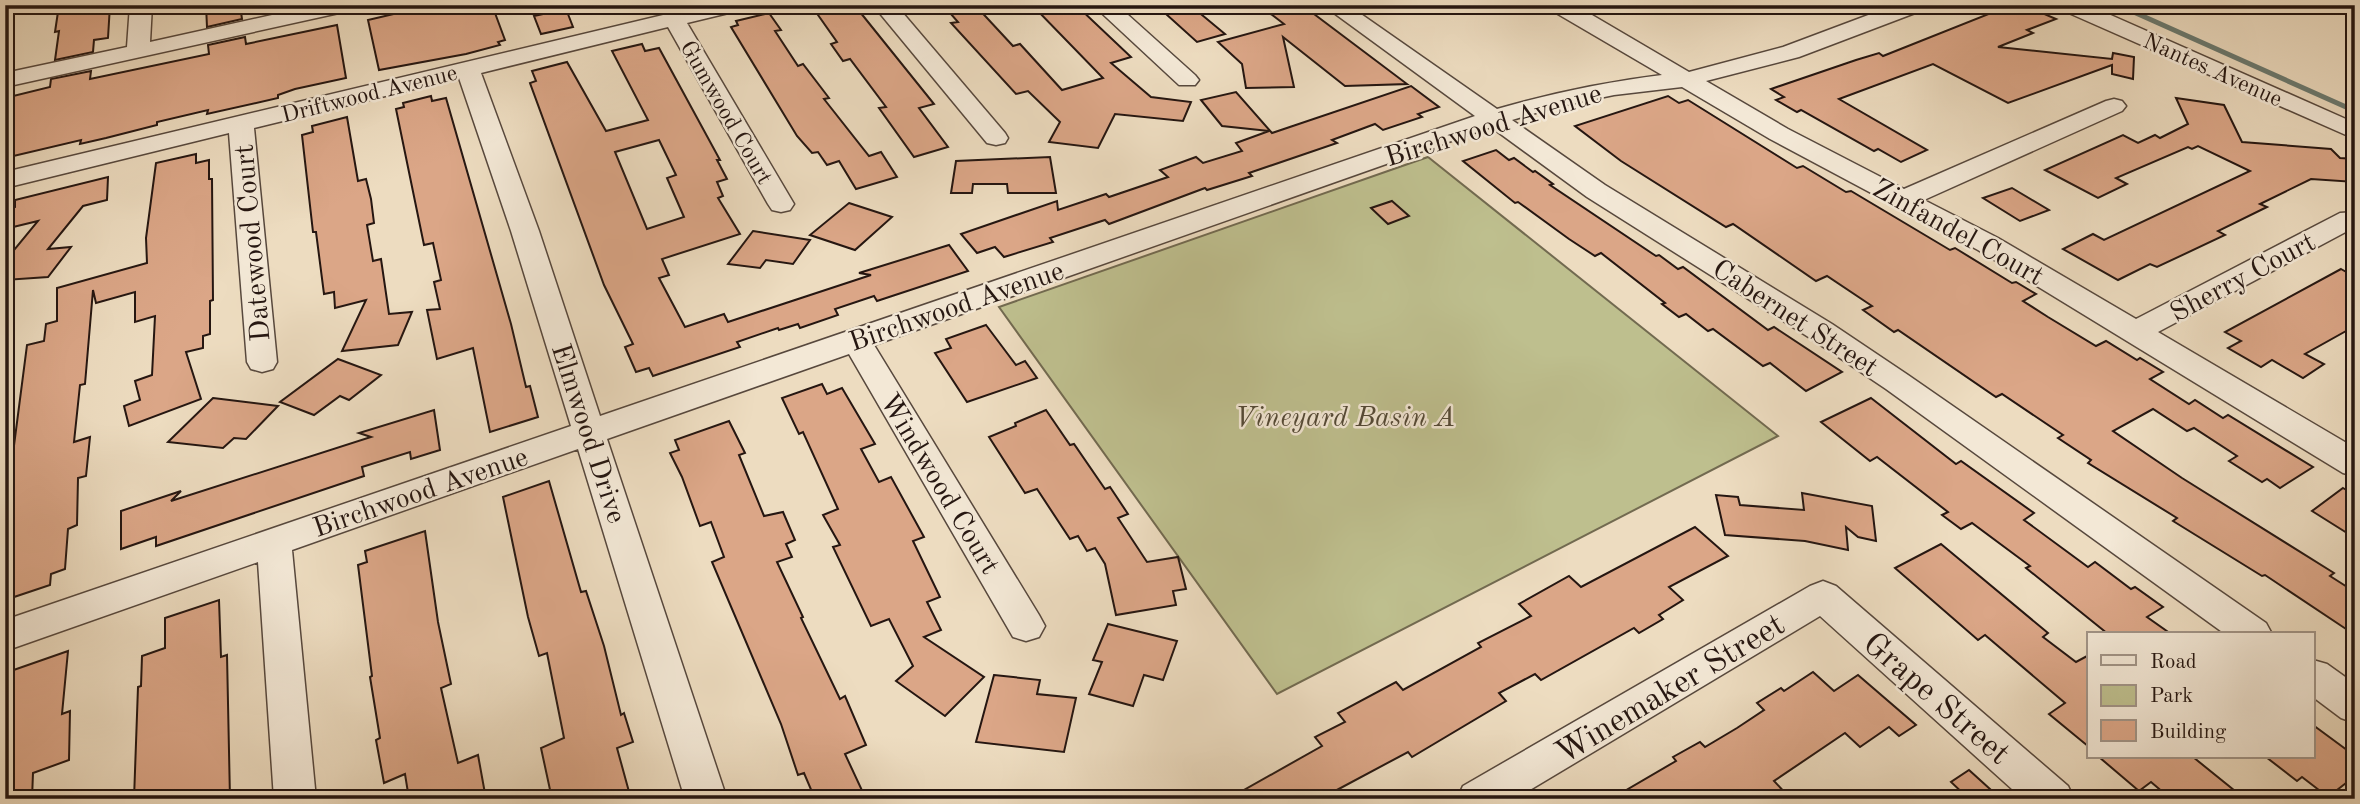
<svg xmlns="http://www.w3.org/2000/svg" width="2360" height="804" font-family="'Old Standard TT',serif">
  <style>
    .green { fill: #bebf8e; stroke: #726a50; stroke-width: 2 }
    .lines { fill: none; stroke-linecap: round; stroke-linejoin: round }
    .stream { stroke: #6b7a70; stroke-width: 5 }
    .building { fill: #dba687; stroke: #251611; stroke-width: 2; fill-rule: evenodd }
    .minor-casing { stroke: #57483d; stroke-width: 3 }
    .minor { fill: #f3e8d6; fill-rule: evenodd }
    .labels { text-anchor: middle; stroke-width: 5; stroke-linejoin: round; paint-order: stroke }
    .far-street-label { font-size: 23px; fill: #251611; stroke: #f3e8d6 }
    .street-label { font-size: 28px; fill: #251611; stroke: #f3e8d6 }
    .park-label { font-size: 28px; font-style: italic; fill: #534936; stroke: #f3e8d6 }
    .near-street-label { font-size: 33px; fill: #251611; stroke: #f3e8d6 }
  </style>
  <rect width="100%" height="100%" fill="#eddcc0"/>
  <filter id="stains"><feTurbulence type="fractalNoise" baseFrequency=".00286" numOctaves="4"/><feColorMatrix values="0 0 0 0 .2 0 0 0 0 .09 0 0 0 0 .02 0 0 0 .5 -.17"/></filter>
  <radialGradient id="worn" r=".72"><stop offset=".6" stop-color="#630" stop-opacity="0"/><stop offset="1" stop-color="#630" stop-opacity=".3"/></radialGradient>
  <!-- green -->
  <polygon class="green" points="1428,157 1778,436 1277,694 999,307"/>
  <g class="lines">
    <!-- stream -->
    <polyline class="stream" points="2118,5 2355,111"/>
  </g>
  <!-- building -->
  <g class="building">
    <polygon points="59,5 110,5 108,38 94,40 93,52 55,60 59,31 55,32"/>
    <polygon points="206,5 240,5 242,19 207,27"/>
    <polygon points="432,5 492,5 505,40 498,42 500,45 466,54 379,70 368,20"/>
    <polygon points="811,5 854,5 860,12 934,104 919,108 948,147 914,157 879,108 886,107 850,59 843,61 831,44 837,42"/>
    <polygon points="943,5 975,5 1013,46 1020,44 1062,90 1103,78 1032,5 1076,5 1131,57 1111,63 1151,97 1191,102 1183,121 1115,114 1098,148 1049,142 1060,122 1028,91 1016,94 951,23 958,22"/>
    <polygon points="1156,5 1190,5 1225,34 1197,42"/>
    <polygon points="1259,5 1302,5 1407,84 1345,86 1283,37 1294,87 1246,88 1242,64 1218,42 1284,24"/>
    <polygon points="2011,5 2020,10 2028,7 2056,19 2027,30 2033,33 1998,47 2112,59 2113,53 2134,57 2133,79 2112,74 2112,65 2008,103 1933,64 1839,99 1927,150 1901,162 1878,149 1874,151 1801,110 1797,112 1776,100 1784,97 1771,89 1856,60 1879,53 1883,56"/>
    <polygon points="566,9 573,27 541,34 534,16"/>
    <polygon points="769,13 781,30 775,31 798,66 803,64 829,98 824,99 869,156 881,152 897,177 856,189 839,161 827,165 818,152 812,153 797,136 731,27 738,25 736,21"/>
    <polygon points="337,25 346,78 295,89 278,95 278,98 207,114 208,110 157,122 157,125 106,138 80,144 81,140 5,158 5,98 50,87 51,79 91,71 90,79 209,54 208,45 245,37 246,44"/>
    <path d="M642 44 645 51 659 48 720 160H717L727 179 717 182 723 196 718 198 740 234 662 259 669 275 659 278 685 327 724 314 728 322 871 275 859 273 949 245 968 271 877 301 874 296 835 309 838 315 800 328 798 324 779 330 778 328 737 342 740 347 653 376 649 368 636 372 625 347 633 344 604 285 530 83 536 81 532 71 567 62 606 131 648 120 612 51ZM659 140 676 175 667 178 684 217 647 229 615 152Z"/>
    <polygon points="1411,86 1439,107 1418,114 1422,117 1383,130 1375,124 1332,140 1337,143 1249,173 1252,176 1207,190 1205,188 1109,224 1105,220 1050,238 1053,242 1004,257 995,247 977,253 961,234 1057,201 1058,210 1106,194 1109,197 1168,177 1160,170 1196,157 1203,163 1242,151 1236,143 1269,131 1222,126 1201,100 1236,92 1272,133"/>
    <polygon points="431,96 432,101 446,98 511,324 526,387 530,386 538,417 490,432 473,348 437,359 427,310 440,309 434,282 441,280 433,243 424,245 396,109 404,107 403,103"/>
    <polygon points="1668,96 1679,103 1688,100 1797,168 1803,166 1846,192 1851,191 1950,250 1955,248 2012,283 2016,282 2036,294 2023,301 2048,317 2096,346 2106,341 2137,360 2140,358 2163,372 2150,379 2189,404 2195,400 2223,418 2228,415 2313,467 2280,488 2267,479 2262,482 2229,461 2237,456 2194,428 2187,431 2153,409 2113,431 2182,478 2334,573 2330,576 2355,592 2355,635 2265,575 2262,576 2173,521 2177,518 2088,463 2091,460 2058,438 2063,435 2002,394 1996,397 1898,330 1894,332 1863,310 1872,306 1827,276 1816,281 1733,224 1726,227 1621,161 1575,126"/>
    <polygon points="2176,98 2224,105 2242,142 2331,149 2340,158 2355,159 2355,182 2311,179 2260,204 2267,207 2218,231 2225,235 2157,267 2150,264 2118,280 2063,249 2093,234 2104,240 2250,171 2198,146 2192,149 2188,147 2116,178 2127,184 2098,198 2045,170 2123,135 2138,143 2155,135 2160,138 2188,124"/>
    <polygon points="347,117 358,181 366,179 371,199 374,223 367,225 373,261 381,259 389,314 412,312 398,345 342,351 366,300 335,308 334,292 324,294 316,232 313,232 302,135 313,132 312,126"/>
    <polygon points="1496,150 1509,160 1514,158 1533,172 1535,171 1553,184 1550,185 1656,256 1659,255 1678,269 1683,267 1768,330 1774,327 1842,372 1806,391 1770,363 1763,366 1713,329 1708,331 1686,314 1679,317 1662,304 1665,303 1601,253 1595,256 1569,239 1518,202 1515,203 1463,161"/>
    <polygon points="196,154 196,163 209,160 209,179 212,179 213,300 210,301 210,334 203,336 203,348 186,352 201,399 129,426 124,406 140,400 135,381 152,375 155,316 135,322 135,292 96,303 93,290 85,384 80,385 74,442 90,437 86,476 78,478 77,525 68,529 65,569 51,574 50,585 5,600 5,515 27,345 44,341 46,324 57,321 57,288 147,263 146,238 156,163"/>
    <polygon points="1050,157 1056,193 1008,193 1007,184 973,184 972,193 951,193 956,161"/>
    <polygon points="108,177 107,200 83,206 48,249 71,247 48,277 5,280 5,261 38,221 5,229 5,210 15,207 15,200"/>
    <polygon points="2012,188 2049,210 2020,221 1983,198"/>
    <polygon points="1392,201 1409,216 1388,224 1371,208"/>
    <polygon points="849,203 892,217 855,250 810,235"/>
    <polygon points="753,231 810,240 793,264 766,260 760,268 728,264"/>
    <polygon points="2341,269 2355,277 2355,326 2305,354 2324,364 2303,378 2272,360 2261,367 2228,348 2241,341 2225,332"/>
    <polygon points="986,325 1016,365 1025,361 1037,378 967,402 935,353 951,348 946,339"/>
    <polygon points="338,359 381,375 349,400 340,396 314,415 280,402"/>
    <polygon points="822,384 827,394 842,388 875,444 861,449 879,482 891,477 924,537 913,541 940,597 927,602 941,630 924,637 984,677 945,716 896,681 913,666 889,619 871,626 833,547 840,545 823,515 838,509 803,432 799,434 782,398"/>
    <polygon points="213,398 278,406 246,439 234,438 223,448 168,442"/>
    <polygon points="1871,398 1956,464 1961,461 2034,513 2024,520 2088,567 2095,562 2131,589 2135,587 2163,607 2147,617 2171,634 2108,634 2026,568 2030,566 1972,523 1961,529 1942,515 1948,512 1877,457 1870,461 1821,422"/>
    <polygon points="434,410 440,450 411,459 410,452 362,467 364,476 156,546 156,537 121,549 121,511 181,491 171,501 371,437 359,433"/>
    <polygon points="1046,410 1070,445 1074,444 1105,489 1110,487 1128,514 1118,518 1147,562 1178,557 1186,589 1173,591 1176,605 1116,615 1105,564 1095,548 1087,551 1078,536 1070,539 1037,489 1025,493 989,437 1016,426 1015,423"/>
    <polygon points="729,421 745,453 739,455 764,516 783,512 795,540 786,544 792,557 777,562 803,617 801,618 840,699 845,696 866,745 845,754 866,799 815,799 804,773 798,775 781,724 712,562 724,557 711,522 700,526 682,477 670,453 679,450 675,440"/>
    <polygon points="549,481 581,592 586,591 604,646 621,715 624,713 633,742 617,748 631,799 552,799 541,748 564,738 547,653 539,656 528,617 503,497"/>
    <polygon points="2343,488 2355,495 2355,538 2312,511"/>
    <polygon points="1802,493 1872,506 1876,541 1858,537 1846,527 1848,550 1805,541 1725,535 1716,495 1738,497 1740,505 1804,510"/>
    <polygon points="1695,527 1728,556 1669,587 1683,600 1659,615 1663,619 1639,633 1634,628 1541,680 1535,674 1499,693 1506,701 1412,757 1408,752 1335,791 1340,799 1228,799 1322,746 1315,737 1345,722 1338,713 1396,682 1403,690 1481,647 1478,643 1531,616 1519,604 1569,576 1581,587"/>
    <polygon points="425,531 438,622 451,684 441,688 458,763 478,755 486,799 409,799 405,774 384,783 376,740 380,738 370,677 372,676 358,565 367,562 365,551"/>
    <polygon points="1941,544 2048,633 2043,637 2076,662 2089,655 2089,747 2049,714 2065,703 1985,635 1978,640 1895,568"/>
    <polygon points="219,600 221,657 227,655 230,799 134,799 138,687 141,686 142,656 165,648 165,618"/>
    <polygon points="1108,624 1177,641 1163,680 1144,675 1133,706 1089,694 1102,662 1093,660"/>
    <polygon points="68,651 62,714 70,711 69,760 33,773 32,799 5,799 5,673"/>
    <polygon points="1813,672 1834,691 1858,675 1916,725 1899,736 1889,727 1860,747 1845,733 1774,781 1791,799 1611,799 1676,761 1673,757 1700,742 1705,747 1737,728 1764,710 1757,703 1781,688 1784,691"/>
    <polygon points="994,675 1040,680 1037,694 1076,698 1064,752 976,742"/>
    <polygon points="2313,725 2355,756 2355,776 2328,797 2302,777 2297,781 2266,757 2313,757"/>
    <polygon points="2099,757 2193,757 2245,799 2171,799 2151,782 2139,791"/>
    <polygon points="1969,770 2001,799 1969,799 1951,782"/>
  </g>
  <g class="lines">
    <defs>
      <g id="minor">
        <polygon points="130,5 152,5 150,42 317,5 359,5 356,10 348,11 5,87 5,73 127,47"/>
        <path d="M705 5H744L741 10 687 23 794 204 790 210 781 212 772 210 768 204 668 27 481 73 539 231 600 416 1475 116 1323 5H1348L1497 109C1552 93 1606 82 1662 75L1551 10 1548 5H1575L1689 72 1783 47 1895 5H1926L1923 10 1799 57 1706 81 1788 129 1904 189 2106 101 2114 99 2122 101 2126 106 2122 111 1924 200 1998 238 2136 319 2340 213 2355 212V227L2158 332 2355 448V476L2343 473 1978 250 1770 139 1682 87 1614 95 1556 107 1512 120 1605 185 1832 324 1908 375 2266 623 2272 634H2225L1886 389 1810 338 1587 197 1491 127 874 345 1039 615 1045 626 1039 637 1026 641 1013 637 849 354 607 439 727 799H685L578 449 292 550 316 799H274L258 562 5 651V620L571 426 511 231 459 78 254 128 277 362 273 369 262 372 251 369 247 362 229 133 5 188V172Z"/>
        <polygon points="873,5 896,5 1005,133 1008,138 1005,143 996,145 987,143"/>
        <polygon points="1093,5 1117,5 1195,75 1199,80 1195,85 1179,85"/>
        <polygon points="2059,5 2088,5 2355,123 2355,139 2062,10"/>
        <polygon points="1823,581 1836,586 2068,786 2074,799 2023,799 1820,616 1515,799 1457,799 1463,786 1810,586"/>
        <polygon points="2313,660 2327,664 2355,684 2355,723 2341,718 2313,697"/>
      </g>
    </defs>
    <!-- minor casing -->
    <use href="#minor" class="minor-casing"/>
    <!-- minor -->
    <use href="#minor" class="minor"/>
  </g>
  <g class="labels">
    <!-- far-street labels -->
    <g class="far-street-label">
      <text transform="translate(2213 69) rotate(24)" y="8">Nantes Avenue</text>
      <text transform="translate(369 93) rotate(-14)" y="8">Driftwood Avenue</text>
      <text transform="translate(727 112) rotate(60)" y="8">Gumwood Court</text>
    </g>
    <!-- street labels -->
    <g class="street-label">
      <text transform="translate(1493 124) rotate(-17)" y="10">Birchwood Avenue</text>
      <text transform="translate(1959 231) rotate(29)" y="10">Zinfandel Court</text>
      <text transform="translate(251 243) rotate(-95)" y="10">Datewood Court</text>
      <text transform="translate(2242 276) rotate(-28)" y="10">Sherry Court</text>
      <text transform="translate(956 305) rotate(-19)" y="10">Birchwood Avenue</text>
      <text transform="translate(1796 317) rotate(33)" y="10">Cabernet Street</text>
      <text transform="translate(590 433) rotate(72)" y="10">Elmwood Drive</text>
      <text transform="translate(941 483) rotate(59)" y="10">Windwood Court</text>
      <text transform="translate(420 491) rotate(-19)" y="10">Birchwood Avenue</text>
    </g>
    <!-- park labels -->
    <g class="park-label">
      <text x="1345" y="426">Vineyard Basin A</text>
    </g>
    <!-- near-street labels -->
    <g class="near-street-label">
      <text transform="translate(1669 687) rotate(-31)" y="12">Winemaker Street</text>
      <text transform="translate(1938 697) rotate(41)" y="12">Grape Street</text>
    </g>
  </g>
  <!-- margin -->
  <rect width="2360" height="804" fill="none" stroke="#eddcc0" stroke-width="28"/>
  <rect x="7" y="7" width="2346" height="790" fill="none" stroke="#251611" stroke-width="3.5"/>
  <rect x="14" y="14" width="2332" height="776" fill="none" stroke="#251611" stroke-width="2"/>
  <!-- legend -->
  <rect x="2087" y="632" width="228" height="126" fill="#f3e8d6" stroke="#a19487" stroke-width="2"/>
  <rect x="2101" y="655" width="35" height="10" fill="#f3e8d6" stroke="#a19487" stroke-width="2"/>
  <text x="2150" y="668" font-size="21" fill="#251611">Road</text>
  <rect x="2101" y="685" width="35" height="21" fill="#bebf8e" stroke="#a19487" stroke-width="2"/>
  <text x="2150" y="702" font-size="21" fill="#251611">Park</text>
  <rect x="2101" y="720" width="35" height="21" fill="#dba687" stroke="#a19487" stroke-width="2"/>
  <text x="2150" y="738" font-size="21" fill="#251611">Building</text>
  <rect width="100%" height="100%" filter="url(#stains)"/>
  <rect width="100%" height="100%" fill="url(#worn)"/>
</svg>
